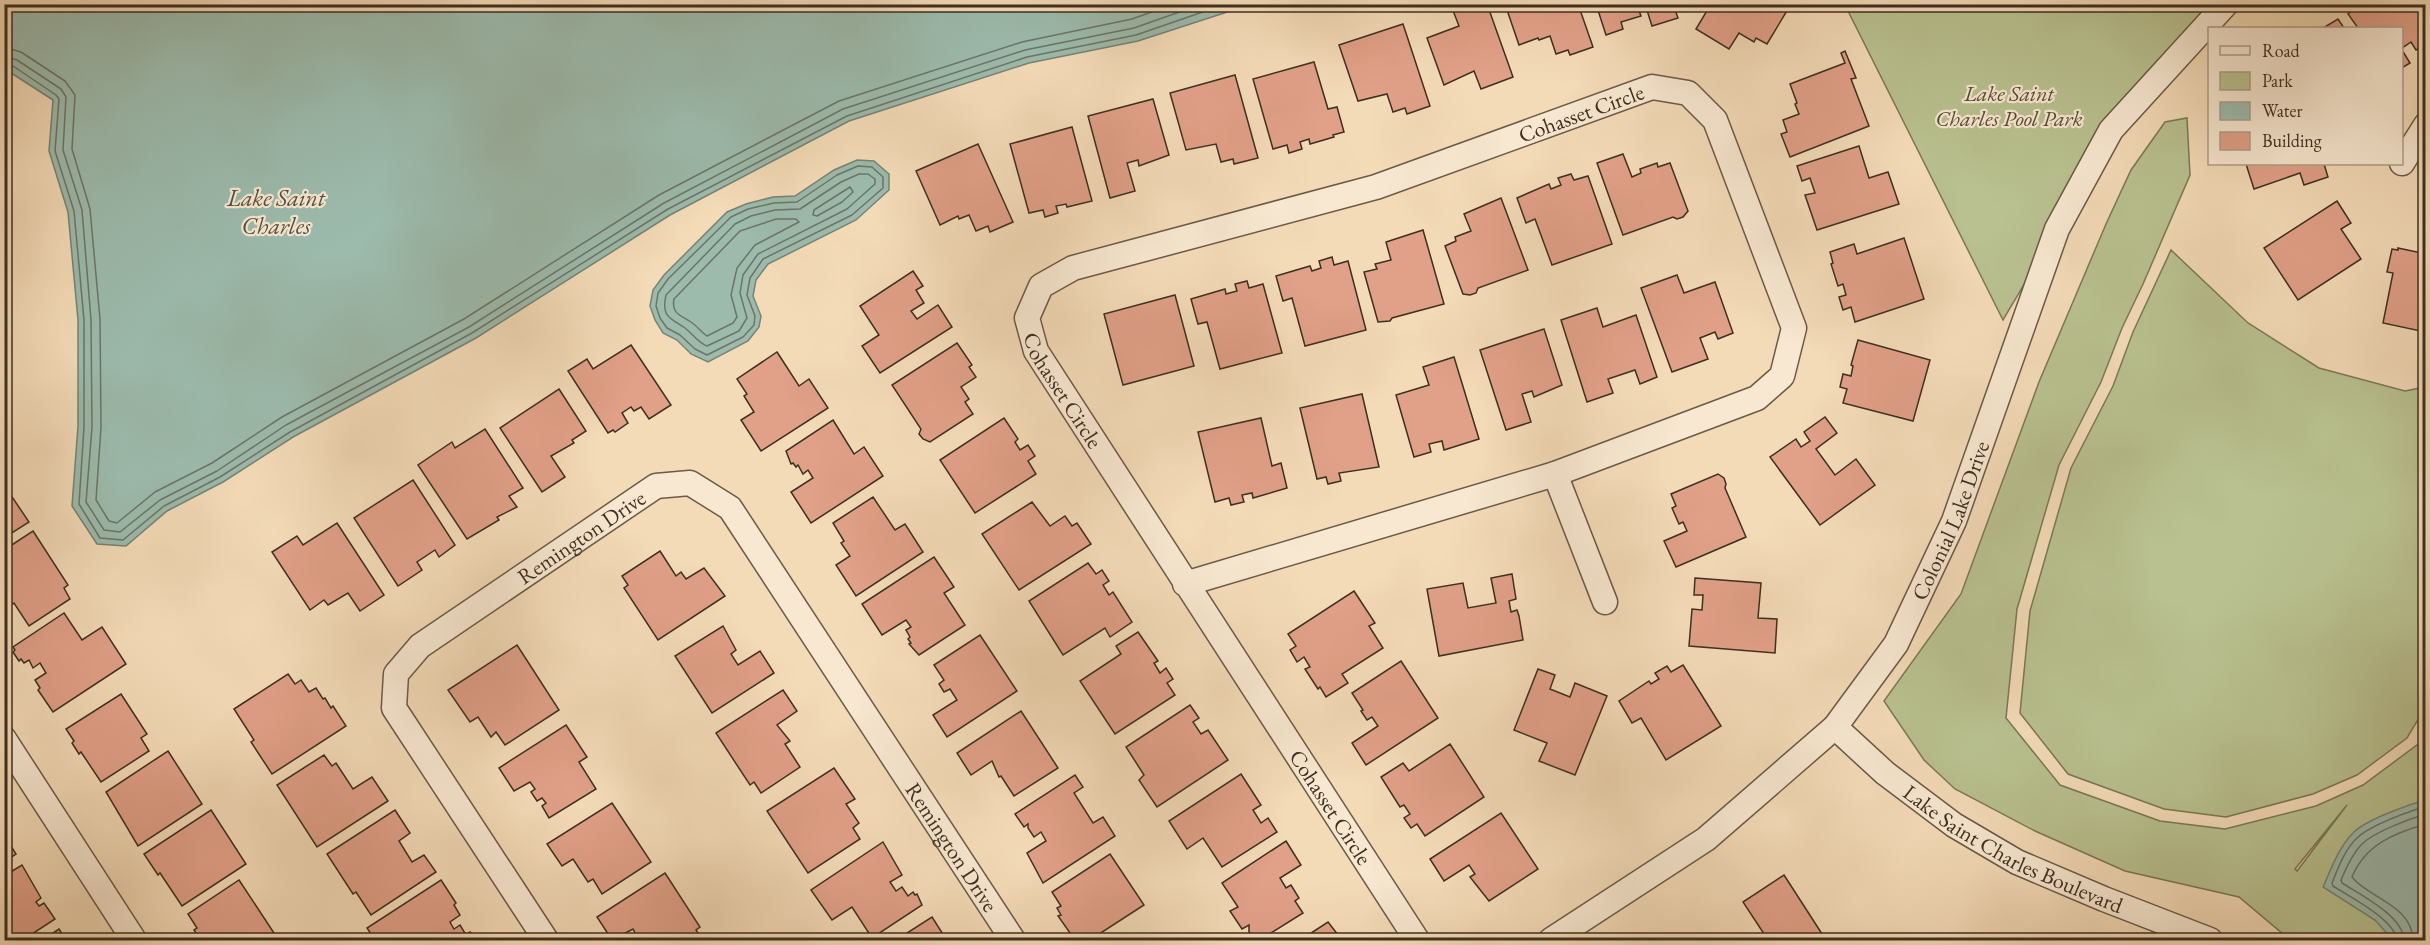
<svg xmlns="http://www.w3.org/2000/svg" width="2430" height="945" font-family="'EB Garamond',serif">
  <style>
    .green { fill: #b9c190; stroke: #7b7858; stroke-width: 1.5; fill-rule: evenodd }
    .water { fill: #9cbbad; stroke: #768375; stroke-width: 1.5 }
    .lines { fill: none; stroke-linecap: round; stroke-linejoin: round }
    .shore { stroke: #6c7567; stroke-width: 1.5 }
    .building { fill: #e1a088; stroke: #3d2f21; stroke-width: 1.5 }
    .street-casing { stroke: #6b5a47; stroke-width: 27 }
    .street { stroke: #f8e8d1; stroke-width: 24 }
    .labels { text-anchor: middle; stroke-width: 4.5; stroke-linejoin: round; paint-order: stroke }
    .park-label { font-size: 22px; font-style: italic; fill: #564c37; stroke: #f8e8d1 }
    .street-label { font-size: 22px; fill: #3d2f21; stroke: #f8e8d1 }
    .water-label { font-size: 24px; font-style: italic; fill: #555244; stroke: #f8e8d1 }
  </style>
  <rect width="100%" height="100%" fill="#f4dbb8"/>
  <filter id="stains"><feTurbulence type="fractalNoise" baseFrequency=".00333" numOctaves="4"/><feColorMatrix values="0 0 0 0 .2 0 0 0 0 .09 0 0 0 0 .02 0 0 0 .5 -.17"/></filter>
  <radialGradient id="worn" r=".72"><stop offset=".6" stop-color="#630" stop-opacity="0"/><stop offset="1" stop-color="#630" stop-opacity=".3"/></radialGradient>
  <!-- green -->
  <g class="green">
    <polygon points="1845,5 2226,5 2111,130 2057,229 2003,320"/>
    <path d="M2187 118 2190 175 2143 284 2122 328 2101 382 2059 465 2017 609 2006 718 2060 785 2160 821 2225 829 2316 806 2363 785 2417 745 2426 751 2425 940H2290L2239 897 2125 871 2035 831 1955 789 1924 760 1884 701 1961 594 2039 382 2106 224 2131 170 2165 122ZM2347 805 2297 871 2295 869Z"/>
    <polygon points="2171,250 2248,323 2319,368 2405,391 2425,387 2425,708 2407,738 2357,775 2313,794 2226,817 2164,809 2068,774 2020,713 2030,611 2071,468 2113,386 2133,332"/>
  </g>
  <!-- water -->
  <g class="water">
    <polygon points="5,4 1249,4 1249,5 1138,41 1029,63 849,121 670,215 476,338 293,437 223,482 167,511 126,546 97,544 72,506 78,426 78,320 68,212 49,151 53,100 5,69"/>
    <polygon points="857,160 874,161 889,174 889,190 856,220 768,264 756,280 753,296 761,316 759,327 748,341 708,362 691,354 677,340 663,333 655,320 650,306 653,290 664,275 727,212 746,204 773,197 795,196 834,170"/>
    <path d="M2425 800V939L2393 940 2375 920 2323 887C2331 869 2339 847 2353 833 2365 820 2408 805 2425 800Z"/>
  </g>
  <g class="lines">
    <!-- shore -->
    <g class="shore">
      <polyline points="4,47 21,52 65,81 75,95 72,149 90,209 100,319 101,427 96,500 109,521 117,523 155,492 212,463 282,417 464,319 659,195 839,101 1022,42 1132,19 1174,4"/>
      <polyline points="4,56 17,60 61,89 66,97 63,150 82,210 91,320 92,427 86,502 104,530 120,532 160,500 217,471 286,425 469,327 664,203 843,109 1025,50 1134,28 1202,4"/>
      <polyline points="4,64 13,66 56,95 59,99 55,151 74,211 84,320 84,427 79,504 100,538 123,540 164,506 220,477 290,432 472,333 668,209 847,116 1027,57 1136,35 1226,4"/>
      <polygon points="858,166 872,167 883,177 883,188 852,215 763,259 750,278 747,295 755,316 754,325 743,337 707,355 695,349 680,335 667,328 660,318 656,306 658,293 668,279 731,217 748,209 774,203 797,202 837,175"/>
      <path d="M859 174H868L875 179V184L847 209 758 254 743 275 740 293 747 318 739 331 707 346C697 342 693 334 685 328 670 318 661 317 666 295L735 224 751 216 775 210 800 209 841 182Z"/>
      <polygon points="850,187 853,192 842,202 817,216 813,215 814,210"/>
      <path d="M776 219H796L799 222 755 245 737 268 731 295 737 317 733 323 707 336C701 332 697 326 691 322 681 315 671 314 674 299L740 231Z"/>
      <path d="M2397 940C2394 919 2350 897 2333 886L2332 883C2338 868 2345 849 2357 838 2370 825 2408 812 2426 806"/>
      <path d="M2404 940C2403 916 2361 895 2342 883L2341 880C2346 868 2353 853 2362 844 2374 832 2409 819 2426 814"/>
      <path d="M2413 940C2412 905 2368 898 2352 877 2365 845 2394 833 2426 824"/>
    </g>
  </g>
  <!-- building -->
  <g class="building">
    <polygon points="1461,4 1487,4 1513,77 1481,89 1474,71 1444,85 1427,38 1459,26 1452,8"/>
    <polygon points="1505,4 1578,4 1593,47 1570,55 1568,50 1556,54 1550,36 1539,40 1538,38 1519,45"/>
    <polygon points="1596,4 1639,4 1637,5 1641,16 1621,22 1623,29 1606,35"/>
    <polygon points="1645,4 1673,4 1678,18 1652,26"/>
    <polygon points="1711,4 1791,4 1767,44 1756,38 1754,42 1739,33 1729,49 1696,29"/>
    <polygon points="2362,4 2415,4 2426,21 2426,45 2416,50 2411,42 2402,48 2402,28 2358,28 2348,14"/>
    <polygon points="2338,19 2344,28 2323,28"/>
    <polygon points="1403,24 1430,106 1407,114 1405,108 1393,112 1387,94 1358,101 1339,45"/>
    <polygon points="2402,50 2410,63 2402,68"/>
    <polygon points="1845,51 1856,78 1851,79 1869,126 1790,157 1781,134 1787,132 1783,120 1799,114 1795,104 1797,103 1790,84 1845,63 1841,53"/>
    <polygon points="1314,62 1328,109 1337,107 1344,132 1333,135 1334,137 1310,144 1309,139 1300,142 1302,149 1289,153 1287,145 1273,149 1253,79"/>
    <polygon points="1235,75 1258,158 1234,164 1233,159 1221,162 1216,144 1186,150 1170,93"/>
    <polygon points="1153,99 1169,155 1139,166 1138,160 1127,163 1135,191 1110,198 1088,116"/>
    <polygon points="1072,127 1092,201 1067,207 1066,204 1056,206 1058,213 1045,217 1043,210 1029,213 1010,144"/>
    <polygon points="978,144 1013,222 990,232 988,226 976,231 969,215 959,219 958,216 940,225 916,171"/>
    <polygon points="1859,146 1869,178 1888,172 1899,204 1817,230 1805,195 1815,193 1810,178 1802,181 1797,166"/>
    <polygon points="1623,154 1632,177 1641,173 1640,169 1657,163 1658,167 1670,163 1688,211 1683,217 1677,219 1673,217 1623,235 1597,163"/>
    <polygon points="2246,164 2324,164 2328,177 2304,185 2300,173 2254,189"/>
    <polygon points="1571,174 1574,180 1588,176 1612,244 1552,265 1535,219 1526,223 1517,198 1549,184 1551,189 1561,185 1558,178"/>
    <polygon points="1501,198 1528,270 1478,288 1476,293 1470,295 1463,294 1445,246 1456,241 1455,237 1471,231 1464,214"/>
    <polygon points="2337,201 2351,223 2341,229 2361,259 2298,300 2264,248"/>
    <polygon points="1423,230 1444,304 1392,318 1390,321 1378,322 1364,272 1377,269 1375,264 1391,260 1386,242"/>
    <polygon points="1904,238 1924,299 1855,322 1851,307 1843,310 1839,297 1846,295 1843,284 1838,286 1831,264 1833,263 1830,252 1854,244 1857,254"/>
    <polygon points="2398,248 2422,253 2419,270 2426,271 2426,342 2419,340 2421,331 2383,323 2393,273 2387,272 2392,249 2398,250"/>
    <polygon points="1332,257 1334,265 1348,261 1366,330 1305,346 1292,298 1283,301 1276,276 1310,266 1312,271 1321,268 1319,261"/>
    <polygon points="913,271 923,286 916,290 924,303 911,311 917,319 938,305 952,327 880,373 862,346 879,335 860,306"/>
    <polygon points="1677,275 1684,293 1715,282 1733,333 1718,339 1715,332 1700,338 1708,359 1672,372 1641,288"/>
    <polygon points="1247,281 1249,288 1263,284 1282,353 1220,369 1207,322 1198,324 1191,299 1225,289 1226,294 1237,291 1235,284"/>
    <polygon points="1175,295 1194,366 1123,385 1104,314"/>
    <polygon points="1597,308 1603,327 1636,315 1657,377 1640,384 1635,370 1608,379 1613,393 1587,402 1561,320"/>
    <polygon points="1544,329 1562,385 1534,397 1532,391 1522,394 1531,422 1506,430 1480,350"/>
    <polygon points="1858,340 1930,360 1913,421 1843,403 1847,389 1840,387 1843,374 1851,376 1853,366 1851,365"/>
    <polygon points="957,343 972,365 969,367 976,377 961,387 969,399 965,402 973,414 930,442 923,439 919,434 921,429 892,385"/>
    <polygon points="631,345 671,405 649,419 641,407 634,411 631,407 622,413 628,423 615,432 613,430 608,433 568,371 587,359 593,369"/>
    <polygon points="777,352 799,386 809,379 828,408 761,451 741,420 754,412 744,396 747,394 737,379"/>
    <polygon points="1454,357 1479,439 1444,450 1442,441 1429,444 1431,452 1414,457 1396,395 1429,385 1423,367"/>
    <polygon points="559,389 586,431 572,440 574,443 551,456 565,477 542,492 500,428"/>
    <polygon points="1362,394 1379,467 1339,473 1341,481 1328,484 1326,477 1317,479 1300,408"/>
    <polygon points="1825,417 1837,433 1816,449 1835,475 1856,459 1875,485 1820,525 1770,457 1796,439 1801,447 1810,441 1804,432"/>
    <polygon points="1004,418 1018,439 1015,442 1020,450 1028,445 1035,456 1028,461 1036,474 975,513 940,460"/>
    <polygon points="1261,418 1272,466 1281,463 1287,488 1253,498 1252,493 1242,495 1244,502 1231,505 1229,498 1215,502 1198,432"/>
    <polygon points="833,420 854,454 864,447 883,476 811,523 791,492 813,478 808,470 803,474 798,465 796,467 793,463 791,464 786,451"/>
    <polygon points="485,429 523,488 509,496 517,507 497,517 499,520 467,539 418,465 452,442 455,448"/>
    <polygon points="1718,474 1724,478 1726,484 1725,488 1746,537 1676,567 1664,541 1687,531 1683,522 1679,524 1672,508 1676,506 1671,494"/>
    <polygon points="413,480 455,545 439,557 435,550 417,562 422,570 398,586 354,518"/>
    <polygon points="4,485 29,522 4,538"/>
    <polygon points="873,497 895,530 905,524 923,552 856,596 836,565 850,556 841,543 844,541 833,523"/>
    <polygon points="1032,502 1050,526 1065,516 1072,526 1077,523 1091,544 1019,590 982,534"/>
    <polygon points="337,523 384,595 360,611 348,593 328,605 324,600 310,610 272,552 297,536 303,545"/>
    <polygon points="33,531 68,585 64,588 70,599 29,626 14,603 10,606 4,597 4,550"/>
    <polygon points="660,551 676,576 681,572 686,579 704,568 725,596 658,640 624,588 628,585 622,576"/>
    <polygon points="934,557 954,587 944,593 965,625 919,655 909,644 911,643 908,639 910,637 906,630 911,627 906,620 882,635 862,604"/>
    <polygon points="1088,563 1096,574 1102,570 1109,581 1103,585 1109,595 1113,592 1132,622 1110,637 1105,628 1063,655 1029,601"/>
    <polygon points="1512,574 1516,599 1509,601 1511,612 1517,610 1519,616 1523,640 1439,656 1427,589 1463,583 1468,608 1496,603 1491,578"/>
    <polygon points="1695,578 1761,583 1758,618 1777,619 1775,653 1689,646 1692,609 1702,610 1703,595 1694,595"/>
    <polygon points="1354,591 1375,623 1369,626 1383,648 1342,674 1348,683 1326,697 1320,687 1318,689 1305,669 1310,667 1304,657 1297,662 1290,650 1296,646 1288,634"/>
    <polygon points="64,613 82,640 102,627 126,664 53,712 38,690 40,688 35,680 46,673 40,663 33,668 29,660 24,663 21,659 19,661 13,652 15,650 13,647"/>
    <polygon points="723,626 736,650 731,654 738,665 760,651 774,673 712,713 675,656"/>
    <polygon points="1138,632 1158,661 1154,663 1160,673 1166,668 1173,679 1167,683 1175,695 1115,734 1080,681 1121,654 1116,646"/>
    <polygon points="980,635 1017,691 947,737 933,715 957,700 950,689 944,692 939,684 944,680 934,665"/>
    <polygon points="517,645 559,710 505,745 496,732 491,737 478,717 470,722 448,690"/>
    <polygon points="1401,661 1438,718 1366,765 1352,743 1378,726 1372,717 1367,720 1361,711 1363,710 1352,693"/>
    <polygon points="1683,665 1721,726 1666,760 1641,718 1632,723 1619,701 1649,681 1651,684 1659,679 1655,673 1667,666 1671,672"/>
    <polygon points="1538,669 1555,675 1550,689 1570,697 1575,683 1607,696 1575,775 1539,761 1547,743 1514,730"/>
    <polygon points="288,674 295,684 301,680 309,692 316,688 323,699 325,698 331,708 333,706 346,726 272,774 251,742 254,740 234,709"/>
    <polygon points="783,690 797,711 777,725 790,741 785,744 800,767 761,793 754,782 750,785 716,733"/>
    <polygon points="121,694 147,734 141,738 149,751 101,782 81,752 79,754 72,743 74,741 66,729"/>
    <polygon points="1190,705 1199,718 1193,722 1201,734 1208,730 1228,760 1157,807 1139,780 1144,775 1126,747"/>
    <polygon points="1021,711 1058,768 1014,796 1001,776 999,777 992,761 971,775 957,753"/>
    <polygon points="566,725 587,757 579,762 596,789 549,818 542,806 546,803 542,798 537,801 531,792 535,789 530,782 514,791 499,768"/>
    <polygon points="1450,744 1484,797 1425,836 1417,824 1411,828 1404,818 1410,814 1404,805 1400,807 1381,777 1403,763 1409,771"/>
    <polygon points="168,751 202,804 138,846 106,792"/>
    <polygon points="324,755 332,766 336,763 353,789 372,777 388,801 317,847 277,785"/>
    <polygon points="834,768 855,799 846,804 859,823 853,828 860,839 808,873 767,811"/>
    <polygon points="1241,774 1261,805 1253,810 1261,823 1268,818 1277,832 1222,867 1203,838 1187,849 1169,821"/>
    <polygon points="1075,775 1083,787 1074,793 1093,823 1103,817 1115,836 1043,883 1027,853 1046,841 1041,832 1034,837 1028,828 1028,824 1024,827 1015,814"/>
    <polygon points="612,803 651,862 602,894 593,879 588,882 573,859 562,866 547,844"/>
    <polygon points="211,810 246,864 182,906 160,873 158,875 144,854"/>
    <polygon points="395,810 410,833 399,841 412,862 424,855 436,872 371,915 356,892 353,894 327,854"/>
    <polygon points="1501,813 1538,869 1489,901 1470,877 1475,874 1469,865 1444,881 1430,859"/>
    <polygon points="4,835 16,854 4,862"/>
    <polygon points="1286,841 1301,865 1280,878 1286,888 1291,885 1299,898 1295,901 1303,913 1260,940 1249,932 1249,925 1242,929 1230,911 1238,907 1222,883"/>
    <polygon points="883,842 902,875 890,882 896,891 902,887 908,896 913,892 915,895 917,894 922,905 872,938 852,907 832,920 811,890"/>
    <polygon points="1110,854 1144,905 1090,940 1075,940 1058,916 1061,915 1057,908 1061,906 1052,892"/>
    <polygon points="22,865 41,898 36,902 39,906 44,903 55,919 23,940 4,940 4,876"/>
    <polygon points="665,873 700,927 696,930 703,940 639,940 633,929 612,940 597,917"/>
    <polygon points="1784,875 1824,937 1818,940 1768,940 1743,902"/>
    <polygon points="239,880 274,933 263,940 205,940 202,936 199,938 194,930 197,928 188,914"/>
    <polygon points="441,880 456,903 454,905 460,915 450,922 454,929 460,925 466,935 470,932 479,940 375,940 367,928"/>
    <polygon points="932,917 946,939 943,940 896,940"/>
    <polygon points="1328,922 1342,940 1307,940 1305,937"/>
    <polygon points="59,929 66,940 42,940"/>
    <polygon points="2020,935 2033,940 2017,940"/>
  </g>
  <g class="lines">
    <defs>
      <g id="street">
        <polyline points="2402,163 2426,125"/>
        <polyline points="1555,474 1605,602"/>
        <path id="s1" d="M1185 584 1555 474 1757 398 1782 376 1794 328 1715 120 1688 93 1652 87 1376 187 1073 268 1041 286 1027 318 1036 351 1417 940"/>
        <path id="s2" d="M1835 727 1885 773 1954 825 2017 862 2104 899 2210 940"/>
        <polyline points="4,739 134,940"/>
        <path id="s3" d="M546 940 394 708 396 674 420 646 656 486 690 483 730 508 1013 940"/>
        <path id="s4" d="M1551 940 1706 839 1835 727 1896 644 1954 521 2057 229 2111 130 2226 4"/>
      </g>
    </defs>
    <!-- street casing -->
    <use href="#street" class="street-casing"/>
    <!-- street -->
    <use href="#street" class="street"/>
  </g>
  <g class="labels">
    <!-- park labels -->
    <g class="park-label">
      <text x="2009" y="101">Lake Saint<tspan x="2009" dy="25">Charles Pool Park</tspan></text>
    </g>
    <!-- street labels -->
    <g class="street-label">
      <text transform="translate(1581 113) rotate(-20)" y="8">Cohasset Circle</text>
      <text dy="8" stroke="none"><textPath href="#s1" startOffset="1742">Cohasset Circle</textPath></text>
      <text dy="8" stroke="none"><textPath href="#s4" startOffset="594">Colonial Lake Drive</textPath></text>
      <text dy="8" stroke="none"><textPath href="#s3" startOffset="543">Remington Drive</textPath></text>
      <text dy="8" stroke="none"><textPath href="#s1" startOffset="2238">Cohasset Circle</textPath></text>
      <text dy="8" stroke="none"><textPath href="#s3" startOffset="1120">Remington Drive</textPath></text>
      <text dy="8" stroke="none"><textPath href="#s2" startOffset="218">Lake Saint Charles Boulevard</textPath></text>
    </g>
    <!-- water labels -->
    <g class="water-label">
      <text x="276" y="206">Lake Saint<tspan x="276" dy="28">Charles</tspan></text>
    </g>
  </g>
  <!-- margin -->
  <rect width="2430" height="945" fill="none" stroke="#f4dbb8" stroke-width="24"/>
  <rect x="6" y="6" width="2418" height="933" fill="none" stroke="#3d2f21" stroke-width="3"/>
  <rect x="12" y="12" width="2406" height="921" fill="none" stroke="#3d2f21" stroke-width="1.5"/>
  <!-- legend -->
  <rect x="2208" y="27" width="195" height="138" fill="#f8e8d1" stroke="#ad9e8b" stroke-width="1.5"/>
  <rect x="2220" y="46" width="30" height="9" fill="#f8e8d1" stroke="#ad9e8b" stroke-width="1.5"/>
  <text x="2262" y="57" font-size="18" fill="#3d2f21">Road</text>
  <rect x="2220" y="72" width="30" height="18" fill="#b9c190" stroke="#ad9e8b" stroke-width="1.5"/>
  <text x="2262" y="87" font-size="18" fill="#3d2f21">Park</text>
  <rect x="2220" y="102" width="30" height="18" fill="#9cbbad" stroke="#ad9e8b" stroke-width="1.5"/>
  <text x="2262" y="117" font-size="18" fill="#3d2f21">Water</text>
  <rect x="2220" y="132" width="30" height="18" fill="#e1a088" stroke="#ad9e8b" stroke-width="1.5"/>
  <text x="2262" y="147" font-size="18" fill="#3d2f21">Building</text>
  <rect width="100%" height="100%" filter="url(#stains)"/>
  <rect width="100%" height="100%" fill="url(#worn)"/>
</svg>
